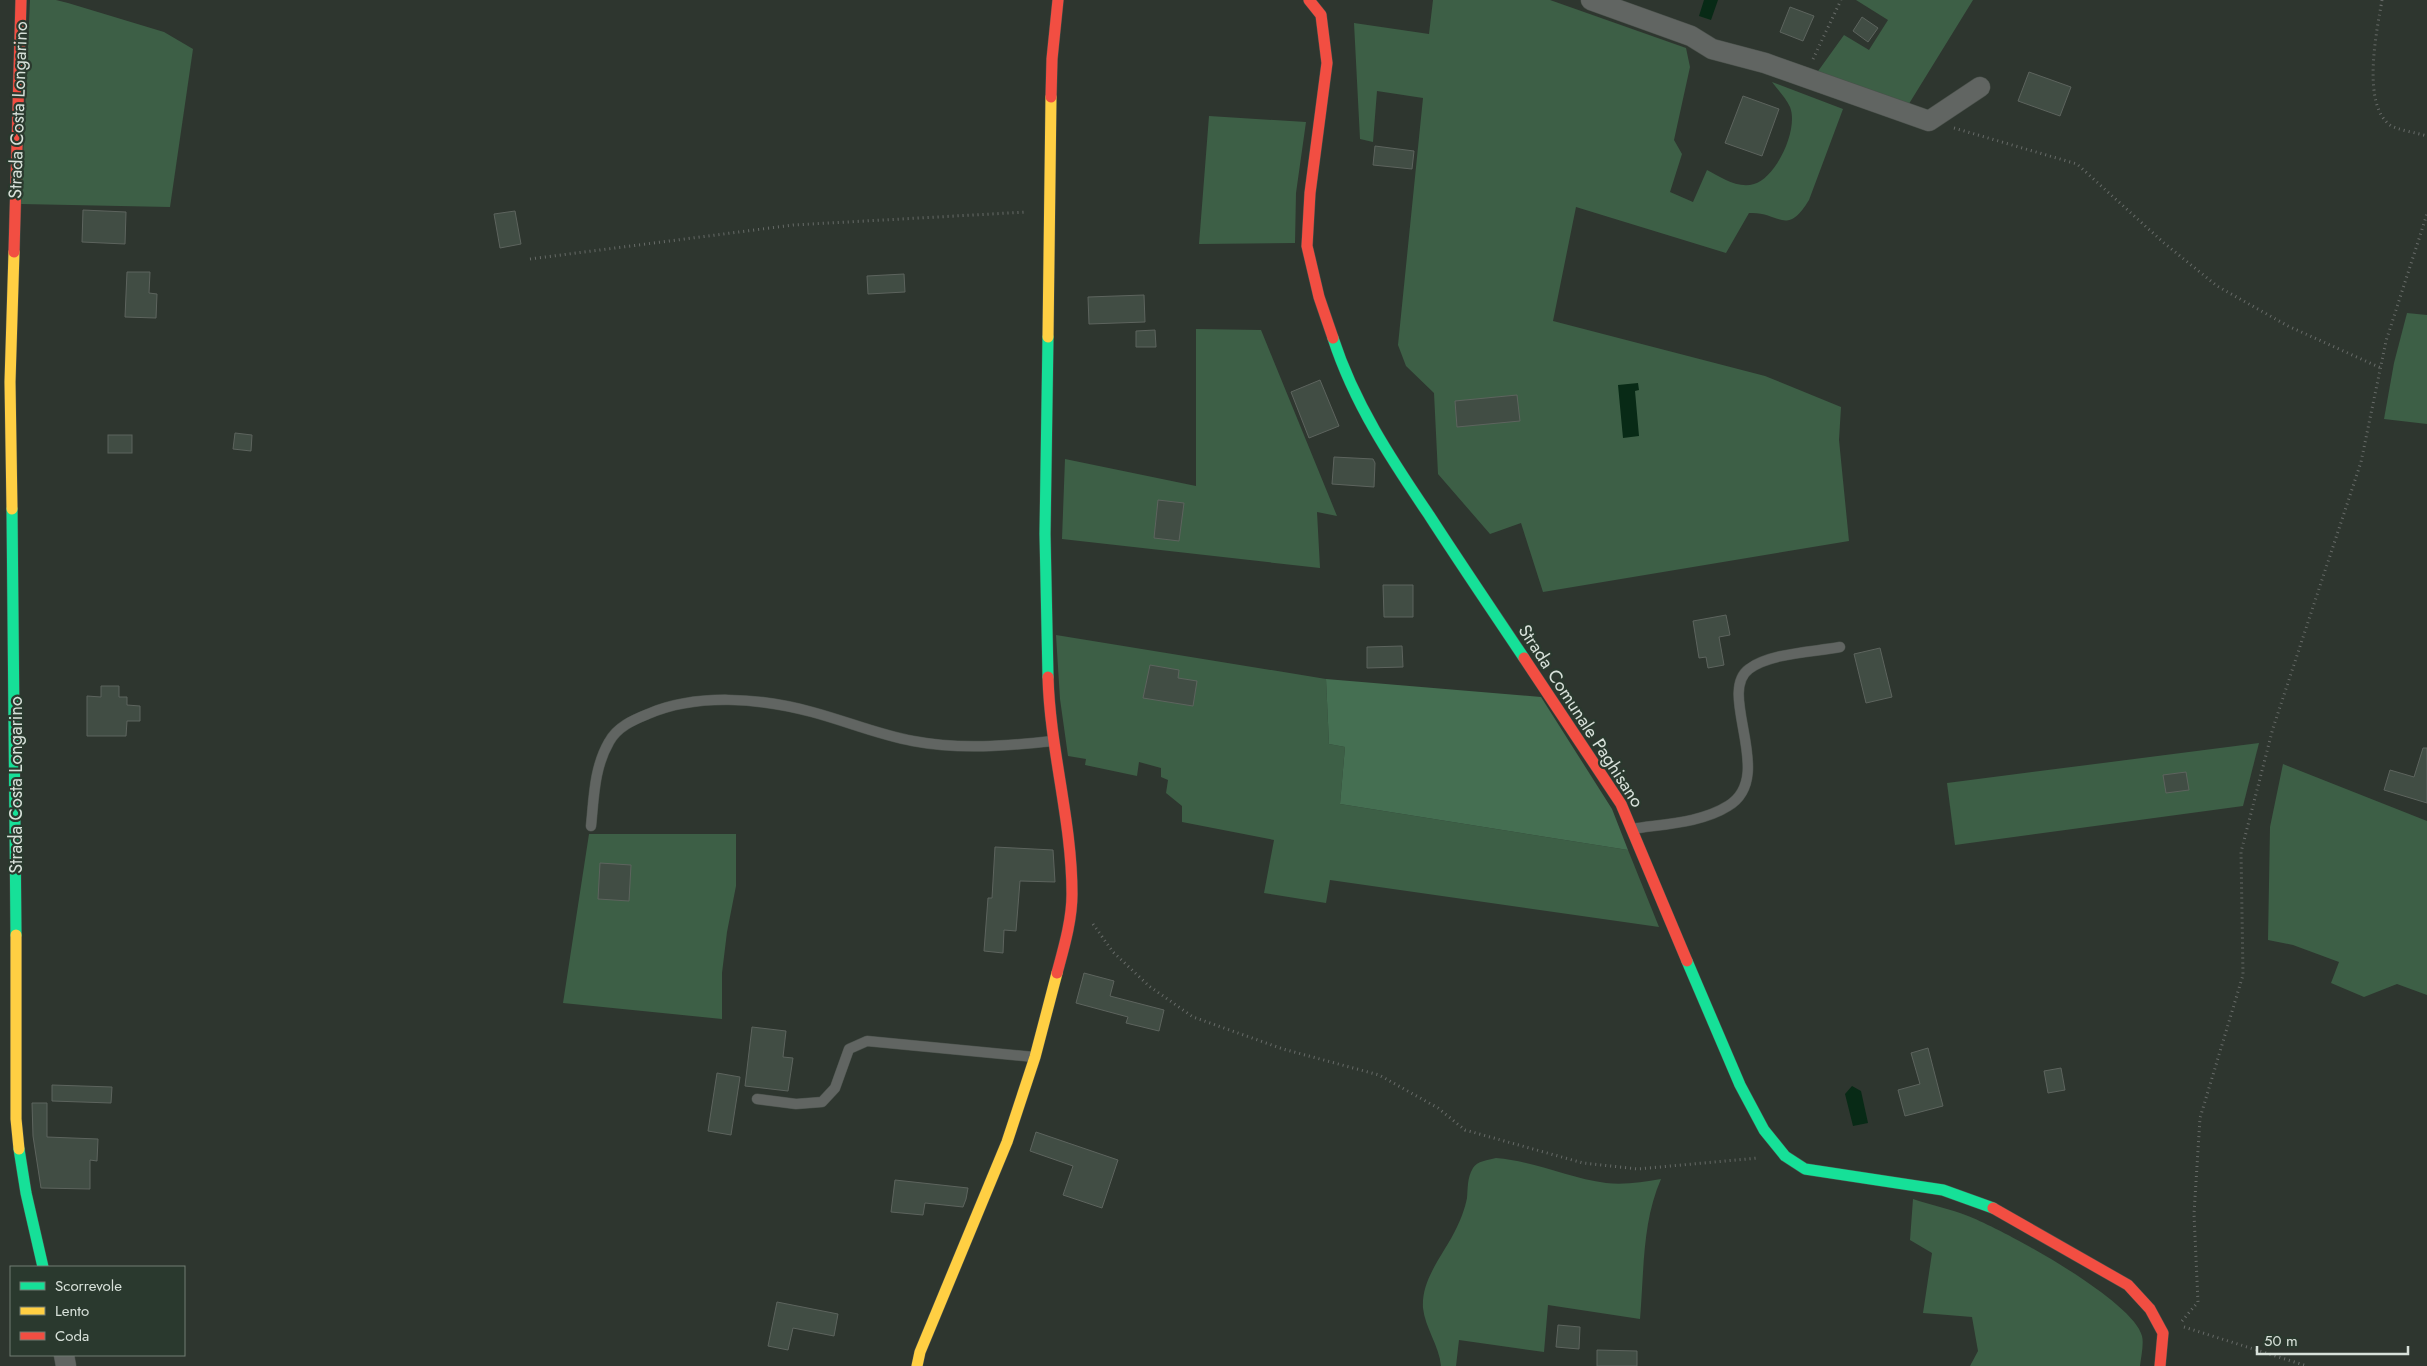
<svg xmlns="http://www.w3.org/2000/svg" width="2427" height="1366" font-family="Jost,sans-serif">
  <style>
    .green { fill: #3d5f46 }
    .forest { fill: #456f52 }
    .water { fill: #082a16 }
    .building { fill: #414d44; stroke: #5d645e }
    .lines { fill: none; stroke-linecap: round; stroke-linejoin: round }
    .lane-casing { stroke: #4a514b; stroke-width: 11 }
    .street-casing { stroke: #4a514b; stroke-width: 21 }
    .fast-casing { stroke: #4a514b; stroke-width: 12 }
    .slow-casing { stroke: #4a514b; stroke-width: 12 }
    .jam-casing { stroke: #4a514b; stroke-width: 12 }
    .path { stroke: #676b68; stroke-width: 3; stroke-dasharray: 1 4; stroke-linecap: butt }
    .lane { stroke: #616562; stroke-width: 10 }
    .street { stroke: #616562; stroke-width: 20 }
    .fast { stroke: #16e098; stroke-width: 11 }
    .slow { stroke: #ffcf43; stroke-width: 11 }
    .jam { stroke: #f24e42; stroke-width: 11 }
    .labels { text-anchor: middle; stroke-width: 4.5; stroke-linejoin: round; paint-order: stroke }
    .street-label { font-size: 18px; fill: #d8e1da; stroke: #2a392e }
  </style>
  <rect width="100%" height="100%" fill="#2e362f"/>
  <!-- green -->
  <g class="green">
    <polygon points="30,0 56,0 68,3 164,32 193,49 170,207 21,204"/>
    <path d="M1433 0H1550L1686 48 1690 67 1674 140 1682 154 1670 192 1693 202 1707 170C1720 177 1738 189 1754 184 1776 178 1799 129 1790 107 1786 98 1777 89 1772 82L1843 109 1809 200C1786 238 1779 211 1749 213L1726 253 1576 207 1553 321 1765 376 1841 407 1839 440 1849 541 1543 592 1521 523 1490 534 1438 474 1434 393 1406 366 1398 345 1423 98 1377 91 1373 142 1360 139 1354 23 1429 34Z"/>
    <polygon points="1856,0 1973,0 1907,107 1816,74 1844,35 1869,50 1888,20"/>
    <polygon points="1209,116 1306,122 1296,193 1295,243 1199,244"/>
    <polygon points="2407,313 2427,315 2427,424 2384,419 2394,363"/>
    <polygon points="1196,329 1261,330 1337,516 1317,512 1320,568 1062,539 1065,459 1196,486"/>
    <polygon points="1056,635 1326,679 1329,744 1345,747 1340,804 1628,850 1659,927 1330,880 1326,903 1264,893 1274,840 1182,822 1182,806 1166,793 1168,780 1161,777 1161,768 1139,762 1137,776 1085,765 1086,759 1068,756 1060,699"/>
    <polygon points="2259,743 2243,806 1955,845 1947,783"/>
    <polygon points="2283,764 2427,821 2427,995 2397,984 2364,997 2331,983 2339,962 2293,945 2268,940 2270,827"/>
    <polygon points="589,834 736,834 736,886 727,932 722,973 722,1019 563,1003"/>
    <path d="M1496 1158C1534 1161 1569 1178 1606 1183 1625 1185 1643 1182 1661 1179 1642 1222 1644 1273 1640 1319L1548 1305 1544 1352 1459 1340 1456 1366H1441C1439 1345 1425 1328 1423 1308 1421 1278 1445 1253 1457 1227 1461 1219 1465 1208 1467 1198 1468 1188 1467 1178 1473 1168 1477 1161 1488 1160 1496 1158Z"/>
    <path d="M1913 1199C1931 1205 1951 1209 1968 1216 2004 1230 2133 1300 2142 1336 2144 1344 2141 1357 2140 1366H1970L1978 1351 1972 1317 1923 1313 1932 1253 1910 1240Z"/>
  </g>
  <!-- forest -->
  <polygon class="forest" points="1326,679 1541,697 1612,809 1628,850 1340,804 1345,747 1329,744"/>
  <!-- water -->
  <g class="water">
    <polygon points="1704,0 1718,0 1711,20 1699,16"/>
    <polygon points="1638,383 1639,390 1635,391 1639,436 1623,438 1618,385"/>
    <polygon points="1852,1086 1861,1091 1868,1123 1853,1126 1845,1094"/>
  </g>
  <!-- building -->
  <g class="building">
    <polygon points="1790,7 1814,16 1803,41 1780,32"/>
    <polygon points="1862,17 1878,28 1868,42 1853,31"/>
    <polygon points="2029,72 2071,87 2060,116 2018,101"/>
    <polygon points="1743,96 1779,109 1762,156 1725,143"/>
    <polygon points="1375,146 1414,151 1412,169 1373,165"/>
    <polygon points="83,210 126,212 125,244 82,242"/>
    <polygon points="515,211 521,244 500,248 494,214"/>
    <polygon points="127,272 150,272 149,293 157,294 156,318 125,317"/>
    <polygon points="904,274 905,292 868,294 867,276"/>
    <polygon points="1144,295 1145,322 1089,324 1088,297"/>
    <polygon points="1155,330 1156,347 1136,347 1136,331"/>
    <polygon points="1320,380 1339,426 1309,438 1291,392"/>
    <polygon points="1517,395 1520,421 1457,427 1455,401"/>
    <polygon points="235,433 252,435 251,451 233,449"/>
    <rect x="108" y="435" width="24" height="18"/>
    <polygon points="1334,457 1373,459 1375,463 1374,487 1332,484"/>
    <polygon points="1158,500 1184,503 1179,541 1154,538"/>
    <polygon points="1383,585 1413,585 1413,617 1384,617"/>
    <polygon points="1726,615 1730,635 1719,637 1724,665 1708,668 1706,657 1699,658 1693,621"/>
    <polygon points="1402,646 1403,667 1367,668 1367,647"/>
    <polygon points="1880,648 1892,697 1866,703 1854,654"/>
    <polygon points="1150,665 1179,670 1178,678 1197,681 1193,706 1143,698"/>
    <polygon points="101,686 119,686 119,697 127,697 127,705 140,706 140,721 127,721 126,736 87,736 87,696 101,697"/>
    <polygon points="2423,748 2427,748 2427,803 2384,790 2390,770 2414,777"/>
    <polygon points="2186,772 2189,790 2166,793 2163,775"/>
    <polygon points="995,847 1053,850 1055,882 1020,881 1016,931 1004,930 1003,953 984,951 988,898 992,898"/>
    <polygon points="600,863 631,865 629,901 598,899"/>
    <polygon points="1084,973 1114,981 1110,996 1164,1010 1159,1031 1126,1023 1128,1017 1076,1003"/>
    <polygon points="752,1027 786,1031 783,1057 793,1058 788,1091 745,1086"/>
    <polygon points="1928,1048 1943,1106 1905,1116 1898,1090 1920,1084 1911,1053"/>
    <polygon points="2061,1068 2065,1090 2048,1093 2044,1071"/>
    <polygon points="717,1073 740,1077 731,1135 708,1131"/>
    <polygon points="52,1085 112,1087 111,1103 52,1101"/>
    <polygon points="32,1103 47,1103 47,1137 98,1139 97,1161 90,1160 90,1189 41,1188 33,1136"/>
    <polygon points="1036,1132 1118,1160 1102,1208 1063,1195 1073,1166 1030,1151"/>
    <polygon points="895,1180 968,1188 966,1199 963,1207 925,1203 923,1215 891,1212"/>
    <polygon points="777,1302 838,1314 834,1336 793,1328 788,1350 768,1346"/>
    <polygon points="1558,1325 1580,1327 1579,1349 1556,1347"/>
    <polygon points="1597,1350 1637,1351 1637,1366 1597,1366"/>
  </g>
  <g class="lines">
    <defs>
      <g id="lane">
        <path d="M591 826C594 797 594 768 609 742 617 727 633 720 648 714 697 693 760 698 812 712 846 721 879 735 913 741 960 750 1006 746 1053 741"/>
        <path d="M1632 829C1663 824 1701 823 1728 806 1777 777 1716 693 1749 669 1770 653 1814 652 1840 647"/>
        <polyline points="757,1099 796,1104 822,1102 835,1088 849,1049 867,1041 1034,1057"/>
      </g>
      <g id="street">
        <polyline points="1591,0 1691,36 1712,49 1765,63 1929,121 1980,87"/>
        <polyline points="64,1355 66,1366"/>
      </g>
      <g id="fast">
        <polyline points="1048,337 1045,534 1048,677"/>
        <path d="M1333 338C1354 403 1391 459 1429 515 1460 563 1492 610 1524 658"/>
        <polyline points="12,509 16,935"/>
        <polyline points="1687,961 1740,1085 1764,1130 1785,1156 1805,1169 1943,1190 1993,1208"/>
        <polyline points="19,1149 26,1193 43,1267"/>
      </g>
      <g id="slow">
        <polyline points="1048,337 1051,97"/>
        <polyline points="12,509 10,382 14,252"/>
        <polyline points="16,935 16,1119 19,1149"/>
        <polyline points="917,1366 920,1352 1007,1142 1035,1057 1057,973"/>
      </g>
      <g id="jam">
        <polyline points="1309,0 1321,15 1327,63 1310,193 1307,246 1319,297 1333,338"/>
        <polyline points="1051,97 1052,59 1058,0"/>
        <polyline points="14,252 21,0"/>
        <polyline points="1524,658 1621,804 1687,961"/>
        <path d="M1048 677C1050 750 1072 821 1072 894 1072 920 1064 947 1057 973"/>
        <polyline points="1993,1208 2128,1285 2150,1309 2163,1333 2160,1366"/>
      </g>
    </defs>
    <!-- lane casing -->
    <use href="#lane" class="lane-casing"/>
    <!-- street casing -->
    <use href="#street" class="street-casing"/>
    <!-- fast casing -->
    <use href="#fast" class="fast-casing"/>
    <!-- slow casing -->
    <use href="#slow" class="slow-casing"/>
    <!-- jam casing -->
    <use href="#jam" class="jam-casing"/>
    <!-- path -->
    <g class="path">
      <path d="M2382 0C2377 30 2361 104 2390 125 2397 130 2418 133 2427 136"/>
      <polyline points="1813,59 1841,0"/>
      <polyline points="1954,128 2077,164 2164,243 2217,286 2288,326 2381,368"/>
      <polyline points="530,259 793,225 1027,212"/>
      <polyline points="1093,924 1113,952 1149,986 1193,1017 1283,1049 1379,1075 1438,1108 1465,1130 1583,1163 1638,1169 1758,1158"/>
      <polyline points="2182,1321 2198,1302 2194,1214 2200,1118 2243,975 2241,852 2273,728 2361,462 2386,341 2427,214"/>
      <polyline points="2184,1327 2307,1366"/>
    </g>
    <!-- lane -->
    <use href="#lane" class="lane"/>
    <!-- street -->
    <use href="#street" class="street"/>
    <!-- fast -->
    <use href="#fast" class="fast"/>
    <!-- slow -->
    <use href="#slow" class="slow"/>
    <!-- jam -->
    <use href="#jam" class="jam"/>
  </g>
  <g class="labels">
    <!-- street labels -->
    <g class="street-label">
      <text transform="translate(18 110) rotate(-88)" y="6">Strada Costa Longarino</text>
      <text transform="translate(1581 716) rotate(57)" y="6">Strada Comunale Paghisano</text>
      <text transform="translate(16 785) rotate(-90)" y="6">Strada Costa Longarino</text>
    </g>
  </g>
  <!-- legend -->
  <rect x="10" y="1266" width="175" height="90" fill="#2a392e" stroke="#707c73"/>
  <rect x="20" y="1282" width="25" height="8" fill="#16e098" stroke="#707c73"/>
  <text x="55" y="1291" font-size="15" fill="#d8e1da">Scorrevole</text>
  <rect x="20" y="1307" width="25" height="8" fill="#ffcf43" stroke="#707c73"/>
  <text x="55" y="1316" font-size="15" fill="#d8e1da">Lento</text>
  <rect x="20" y="1332" width="25" height="8" fill="#f24e42" stroke="#707c73"/>
  <text x="55" y="1341" font-size="15" fill="#d8e1da">Coda</text>
  <!-- scale -->
  <path d="M2257 1346v8h151v-8" fill="none" stroke="#d8e1da" stroke-width="2.5"/>
  <text x="2264" y="1346" font-size="15" fill="#d8e1da" stroke="#2a392e" stroke-width="4" paint-order="stroke">50 m</text>
</svg>
